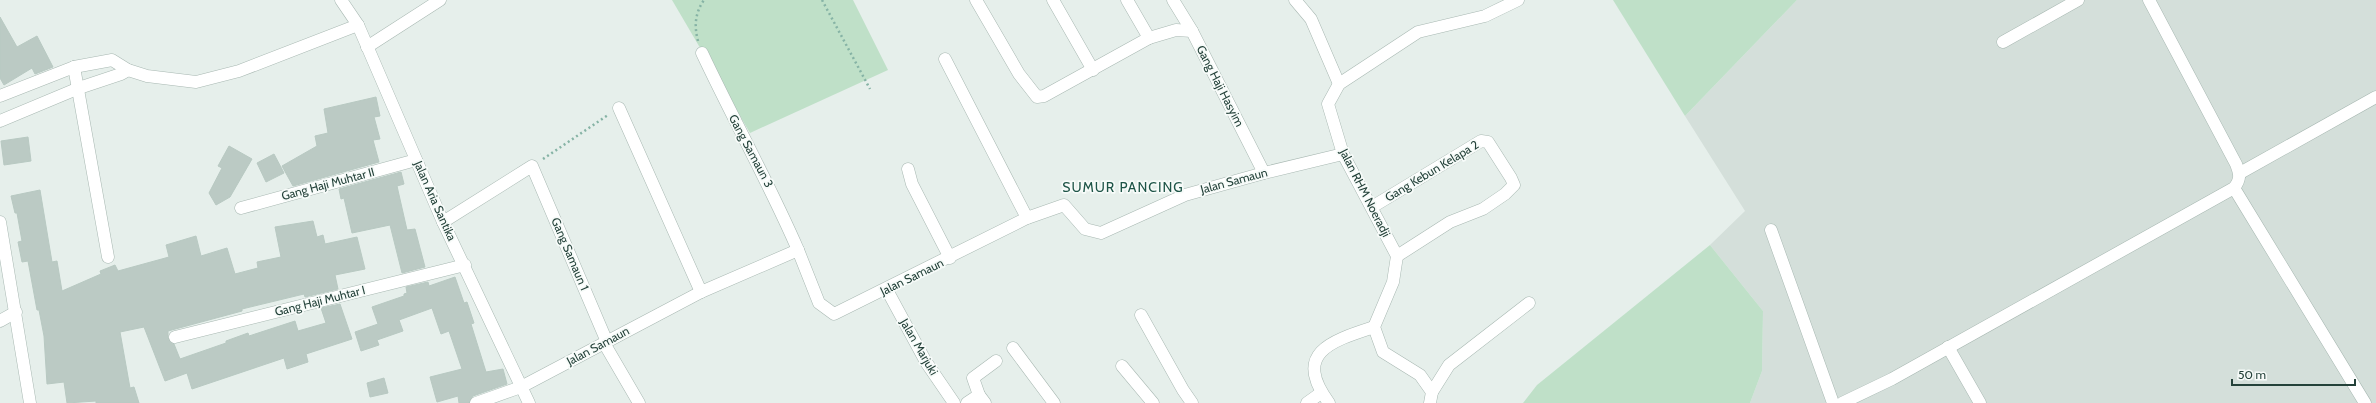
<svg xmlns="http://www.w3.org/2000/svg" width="2376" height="403" font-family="Cabin,sans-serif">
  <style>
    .built { fill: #d4dfda }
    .green { fill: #bfe0c8 }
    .building { fill: #bbcac4; stroke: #b8c9c2 }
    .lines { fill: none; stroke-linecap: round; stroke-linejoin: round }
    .minor-casing { stroke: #a8b8b2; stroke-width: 13 }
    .path { stroke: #86b3a5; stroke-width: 2.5; stroke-dasharray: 2 3; stroke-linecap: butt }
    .minor { stroke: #fff; stroke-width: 12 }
    .labels { text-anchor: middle; stroke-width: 3.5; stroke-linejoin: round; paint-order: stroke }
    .street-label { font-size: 12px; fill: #24423a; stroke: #f7fbf9 }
    .quarter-label { font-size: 14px; letter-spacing: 1px; fill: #1f5548; stroke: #f7fbf9 }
  </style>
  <rect width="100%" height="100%" fill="#e6efeb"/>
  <!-- built -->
  <polygon class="built" points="1797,0 2376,0 2376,403 1750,403 1762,371 1763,311 1710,245 1745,211 1685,116"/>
  <!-- green -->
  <g class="green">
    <polygon points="672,0 853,0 888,70 750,133"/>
    <polygon points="1613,0 1797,0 1685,116"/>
    <polygon points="1710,245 1763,311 1762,371 1750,403 1523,403 1537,385"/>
  </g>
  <!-- building -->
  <g class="building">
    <polygon points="0,17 17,47 37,36 53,67 35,74 32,68 4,85 0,78"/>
    <polygon points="376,97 380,116 374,117 380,139 373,140 379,162 293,186 282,166 317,146 315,136 328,133 324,109"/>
    <polygon points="28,137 31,161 4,165 1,141"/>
    <polygon points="229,146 252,159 230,197 216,205 209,193 222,168 218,166"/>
    <polygon points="274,154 284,173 266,182 257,163"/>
    <polygon points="401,172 404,184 397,186 407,230 415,229 425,267 402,273 390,225 352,233 344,198 341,199 339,189"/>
    <polygon points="40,190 52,262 57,261 62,291 101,274 100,271 115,265 118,271 169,257 166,245 196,236 201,256 227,248 235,274 258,268 257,262 281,257 275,227 313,221 317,237 323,235 325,244 357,237 365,269 335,275 338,289 305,297 304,294 242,309 242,311 168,331 168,338 174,344 180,359 226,343 226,341 248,333 249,336 295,321 298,331 326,323 321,308 340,304 352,339 306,354 308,362 287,369 284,358 192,389 187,373 165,381 144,327 120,332 130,388 134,387 139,403 96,403 96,401 67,403 64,382 47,384 44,336 39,310 37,310 28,261 22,262 18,242 22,241 17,213 15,213 11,196"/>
    <polygon points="455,277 464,303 467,302 474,323 471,324 486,372 503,369 507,384 473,396 469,403 459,403 458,396 437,402 430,377 462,369 449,331 441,334 432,308 399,320 403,331 377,340 379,345 361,351 355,332 378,324 372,307 404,296 404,294 407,293 406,287 428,282 429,286"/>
    <polygon points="384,378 388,393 370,397 367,383"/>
  </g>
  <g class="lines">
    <defs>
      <g id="minor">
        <polyline points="341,0 358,25 443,222 529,403"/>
        <polyline points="976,0 1019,74 1037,97 1044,96 1149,38 1176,30 1192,31"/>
        <polyline points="1053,0 1093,70"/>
        <polyline points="1127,0 1149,38"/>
        <polyline points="1173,0 1192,31 1264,173"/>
        <polyline points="1295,0 1311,19 1339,84"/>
        <polyline points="2003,42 2078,0"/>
        <polyline points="367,47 440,0"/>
        <path d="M702 53C733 119 769 183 798 250"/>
        <polyline points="945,59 1027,218"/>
        <polyline points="74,67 108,257"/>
        <polyline points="0,96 74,67 112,60 128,70 147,76 196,82 239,71 358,25"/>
        <polyline points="619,108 701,292"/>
        <polyline points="0,121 79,88 121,74 128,70"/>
        <polyline points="908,169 912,184 950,258"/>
        <polyline points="2240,173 2376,97"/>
        <polyline points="2234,188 2365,403"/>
        <polyline points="1372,207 1481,141 1488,142 1511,178 1514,185 1505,194 1483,209 1450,222 1397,256"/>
        <polyline points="241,208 416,160"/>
        <polyline points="0,222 30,403"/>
        <polyline points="443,222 532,166 607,342"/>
        <polyline points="1771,230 1833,403"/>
        <polyline points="887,290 926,362 954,403"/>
        <polyline points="1141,315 1183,390 1192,403"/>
        <polyline points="0,321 16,312"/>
        <polyline points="175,337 465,265"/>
        <polyline points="604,343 639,403"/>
        <polyline points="1948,347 1980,403"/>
        <polyline points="1013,348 1054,403"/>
        <polyline points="1122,366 1153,403"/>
        <polyline points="1432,392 1449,365 1529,303"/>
        <polyline points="979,395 973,378 996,361"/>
        <polyline points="476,403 521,387 701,292 798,250 819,303 834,314 1027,218 1064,205 1085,229 1101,233 1185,195 1264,173 1343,154"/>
        <polyline points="967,403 979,395 985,403"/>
        <polyline points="1307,403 1321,393"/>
        <path d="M1329 403C1292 353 1331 341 1374 327"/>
        <polyline points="1430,403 1432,392 1420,375 1383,352 1374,327 1393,282 1397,256 1343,154 1328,104 1339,84 1418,32 1485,16 1518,0"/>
        <path d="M1842 403 1892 379 2234 188C2241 179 2240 174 2236 164L2149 0"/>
      </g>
    </defs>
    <!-- minor casing -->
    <use href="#minor" class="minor-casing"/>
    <!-- path -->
    <g class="path">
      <polyline points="822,0 870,89"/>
      <path d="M698 41C694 26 695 13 704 0"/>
      <polyline points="543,159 608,115"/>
    </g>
    <!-- minor -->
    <use href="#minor" class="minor"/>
  </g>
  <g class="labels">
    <!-- street labels -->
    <g class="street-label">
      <text transform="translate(1220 86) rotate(63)" y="4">Gang Haji Hasyim</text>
      <text transform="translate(751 151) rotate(62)" y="4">Gang Samaun 3</text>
      <text transform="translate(1432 171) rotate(-31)" y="4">Gang Kebun Kelapa 2</text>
      <text transform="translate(1234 181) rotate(-15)" y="4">Jalan Samaun</text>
      <text transform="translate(328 184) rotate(-15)" y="4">Gang Haji Muhtar II</text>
      <text transform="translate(1365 193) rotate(63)" y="4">Jalan RHM Noeradji</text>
      <text transform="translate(435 201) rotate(66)" y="4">Jalan Aria Santika</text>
      <text transform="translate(570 254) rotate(67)" y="4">Gang Samaun 1</text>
      <text transform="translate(912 277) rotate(-26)" y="4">Jalan Samaun</text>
      <text transform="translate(320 301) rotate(-14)" y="4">Gang Haji Muhtar I</text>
      <text transform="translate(598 346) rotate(-28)" y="4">Jalan Samaun</text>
      <text transform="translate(919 347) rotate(60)" y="4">Jalan Marjuki</text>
    </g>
    <!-- quarter labels -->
    <g class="quarter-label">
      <text x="1123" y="192">SUMUR PANCING</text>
    </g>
  </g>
  <!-- scale -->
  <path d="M2232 379v6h123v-6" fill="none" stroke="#24423a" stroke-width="2"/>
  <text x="2238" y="379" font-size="12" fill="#24423a" stroke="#f7fbf9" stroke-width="3" paint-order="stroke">50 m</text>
</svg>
